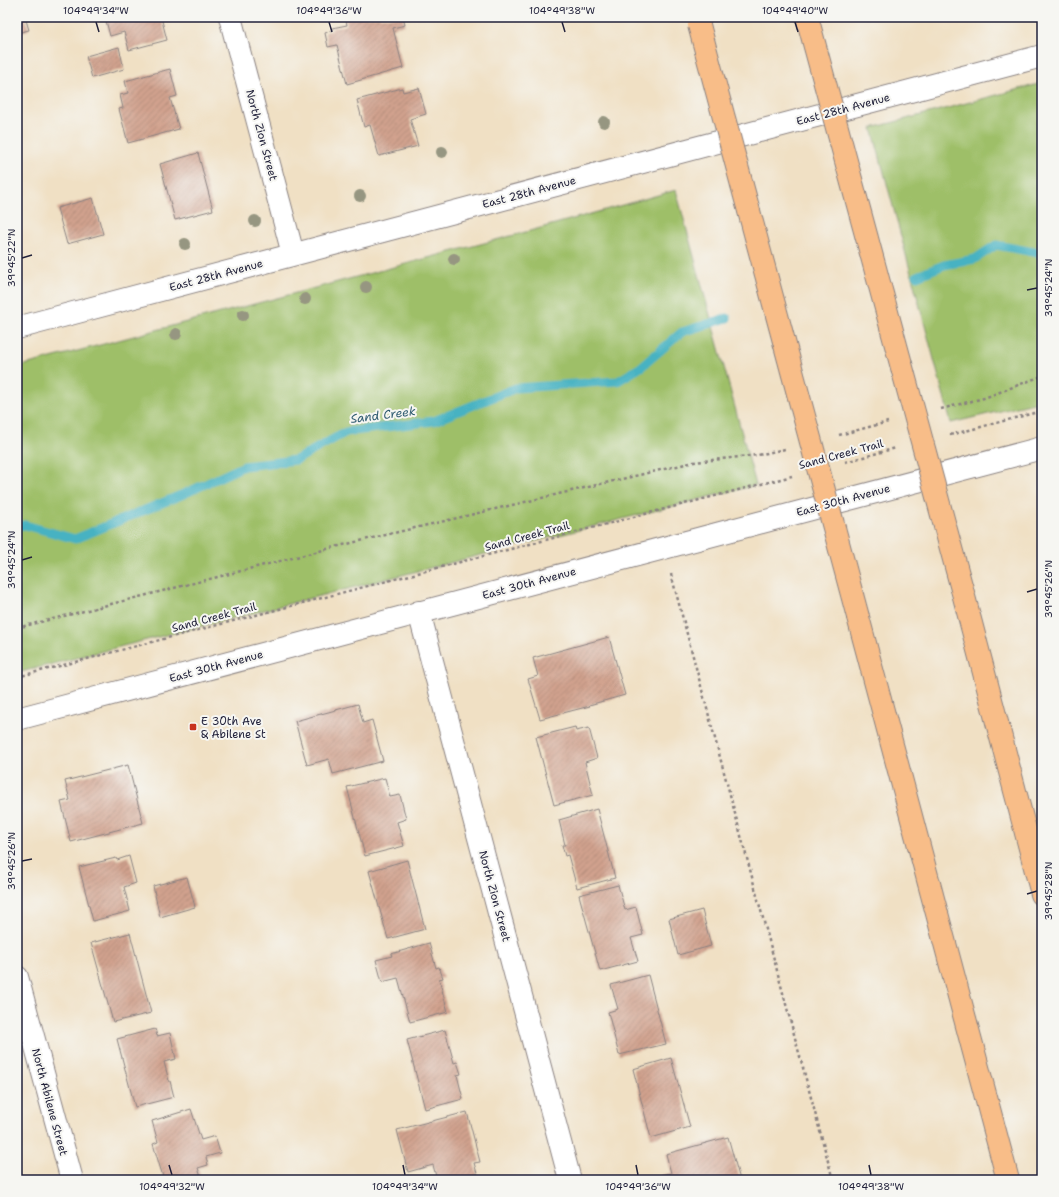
<svg xmlns="http://www.w3.org/2000/svg" width="1059" height="1197" font-family="'Shantell Sans',sans-serif">
  <style>
    .green { fill: #9ebf68; stroke: #607052 }
    .lines { fill: none; stroke-linecap: round; stroke-linejoin: round }
    .stream { stroke: #46b2c2; stroke-width: 9 }
    .building { fill: url(#building-hatch) }
    .minor-casing { stroke: #898180; stroke-width: 24 }
    .highway-casing { stroke: #898180; stroke-width: 24 }
    .path { stroke: #898180; stroke-width: 2.5; stroke-dasharray: 3 3; stroke-linecap: butt }
    .minor { stroke: #fff; stroke-width: 22 }
    .highway { stroke: #f8bd88; stroke-width: 22 }
    .highway-bridge-casing { stroke: #898180; stroke-width: 24; stroke-linecap: butt }
    .highway-bridge { stroke: #f8bd88; stroke-width: 22 }
    .tree { fill: #969681 }
    .ticks { fill: none; stroke: #22223b; stroke-width: 1.5 }
    .poi-dot { fill: #c8321e; stroke: #f6f6f2; stroke-width: 1.5 }
    .labels { text-anchor: middle; stroke-width: 4; stroke-linejoin: round; paint-order: stroke }
    .street-label { font-size: 11px; fill: #22223b; stroke: #f6f6f2 }
    .poi-label { font-size: 11px; fill: #22223b; stroke: #f6f6f2; text-anchor: start }
    .water-label { font-size: 12px; font-style: italic; fill: #305c71; stroke: #f6f6f2 }
    .neatline { fill: none; stroke: #22223b; stroke-width: 1.5 }
    .ticks-label { font-size: 10px; text-anchor: middle; fill: #22223b }
  </style>
  <defs>
    <pattern id="building-hatch" width="6" height="6" patternUnits="userSpaceOnUse"><rect width="6" height="6" fill="#d1a28e"/><path d="M-1 1l2-2M0 6l6-6M5 7l2-2" fill="none" stroke="#a98475"/></pattern>
  </defs>
  <rect width="100%" height="100%" fill="#f6f6f2"/>
  <filter id="ink" filterUnits="userSpaceOnUse"><feTurbulence type="fractalNoise" baseFrequency=".025" numOctaves="2"/><feDisplacementMap in="SourceGraphic" scale="8" xChannelSelector="R" yChannelSelector="G"/><feConvolveMatrix kernelMatrix="1 2 1 2 8 2 1 2 1" color-interpolation-filters="sRGB"/></filter>
  <filter id="wash" filterUnits="userSpaceOnUse"><feTurbulence type="fractalNoise" baseFrequency=".012" numOctaves="4" result="noise"/><feDisplacementMap in="SourceGraphic" scale="16" xChannelSelector="R" yChannelSelector="G"/><feGaussianBlur stdDeviation="0.9" result="paint"/><feColorMatrix in="noise" values="0 0 0 0 0 0 0 0 0 0 0 0 0 0 0 0 0 1.4 0 .05"/><feComposite in="paint" operator="in"/></filter>
  <g filter="url(#wash)">
    <rect width="100%" height="100%" fill="#f0e0c4"/>
    <!-- green -->
    <g class="green">
      <polygon points="1042,83 1042,401 951,423 872,128"/>
      <polygon points="676,190 756,485 17,673 17,367 537,229"/>
    </g>
    <g class="lines">
      <!-- stream -->
      <g class="stream">
        <polyline points="917,276 944,265 975,259 996,245 1039,253 1042,252"/>
        <polyline points="17,526 25,525 75,539 186,493 244,466 296,460 346,432 434,421 516,388 618,381 641,367 682,332 727,318"/>
      </g>
    </g>
    <g id="blocks">
      <!-- building -->
      <g class="building">
        <polygon points="17,17 25,17 29,30 17,33"/>
        <polygon points="105,17 161,17 167,40 129,50 124,32 110,36"/>
        <polygon points="345,17 403,17 405,25 393,28 403,68 347,84 337,45 328,47 325,33 332,30 332,28 347,25"/>
        <polygon points="119,47 124,69 92,78 86,56"/>
        <polygon points="170,69 177,96 170,98 179,129 128,143 119,109 123,108 120,95 128,93 125,81"/>
        <polygon points="402,88 403,92 419,88 426,114 410,119 418,146 379,156 370,125 364,127 357,100"/>
        <polygon points="198,153 213,210 175,220 160,164"/>
        <polygon points="93,198 103,234 67,244 57,208"/>
        <polygon points="609,637 625,695 589,705 590,706 540,719 528,679 538,676 533,658"/>
        <polygon points="358,704 363,723 372,720 383,761 333,774 329,759 307,765 295,721"/>
        <polygon points="575,727 576,731 589,728 597,758 585,762 593,795 554,805 536,737"/>
        <polygon points="128,765 143,823 71,842 61,802 70,800 65,781"/>
        <polygon points="385,778 390,797 400,795 406,819 397,822 404,846 365,856 347,787"/>
        <polygon points="597,809 615,878 577,888 568,855 565,856 562,845 565,845 559,820"/>
        <polygon points="129,856 136,883 124,887 130,911 93,921 79,867 116,858 117,860"/>
        <polygon points="407,860 425,929 388,939 369,871"/>
        <polygon points="187,877 195,907 160,917 153,886"/>
        <polygon points="618,885 625,910 636,907 643,935 631,938 638,961 600,971 579,895"/>
        <polygon points="702,910 711,946 678,955 669,919"/>
        <polygon points="130,933 151,1013 113,1022 91,943"/>
        <polygon points="429,943 436,968 439,967 443,978 439,979 448,1012 410,1022 398,978 382,982 376,960 392,956 391,954"/>
        <polygon points="648,975 666,1044 619,1055 608,1012 618,1009 611,985"/>
        <polygon points="155,1029 157,1036 170,1033 176,1059 164,1062 169,1081 170,1081 174,1097 135,1107 117,1039"/>
        <polygon points="445,1030 454,1063 457,1062 461,1074 457,1075 463,1099 425,1109 407,1040"/>
        <polygon points="671,1058 690,1127 651,1138 633,1069"/>
        <polygon points="191,1109 201,1140 215,1136 220,1153 206,1157 208,1165 198,1168 202,1180 164,1180 153,1144 158,1142 152,1121"/>
        <polygon points="467,1112 480,1162 474,1163 479,1180 437,1180 433,1165 408,1172 397,1130"/>
        <polygon points="728,1137 740,1180 662,1180 661,1175 671,1173 666,1154"/>
      </g>
    </g>
  </g>
  <g filter="url(#ink)">
    <use href="#blocks" fill-opacity="0" stroke="#898180" stroke-width="1"/>
    <g class="lines">
      <defs>
        <g id="minor">
          <polyline points="230,17 293,254"/>
          <polyline points="17,328 1042,56"/>
          <polyline points="419,612 570,1180"/>
          <polyline points="17,719 1042,448"/>
          <polyline points="17,977 72,1180"/>
        </g>
        <g id="highway">
          <polyline points="962,589 1042,894"/>
          <polyline points="858,617 1008,1180"/>
        </g>
      </defs>
      <!-- minor casing -->
      <use href="#minor" class="minor-casing"/>
      <!-- highway casing -->
      <use href="#highway" class="highway-casing"/>
      <!-- path -->
      <g class="path">
        <polyline points="941,409 984,398 1042,376"/>
        <polyline points="839,435 888,422"/>
        <polyline points="950,435 1042,411"/>
        <polyline points="845,462 896,448"/>
        <polyline points="671,574 833,1180"/>
        <polyline points="17,628 343,545 694,462 758,455 785,449"/>
        <polyline points="17,677 792,476"/>
      </g>
      <!-- minor -->
      <use href="#minor" class="minor"/>
      <!-- highway -->
      <use href="#highway" class="highway"/>
      <defs>
        <g id="highway-bridge">
          <polyline points="807,17 962,589"/>
          <polyline points="699,25 858,617"/>
        </g>
      </defs>
      <!-- highway-bridge casing -->
      <use href="#highway-bridge" class="highway-bridge-casing"/>
      <!-- highway-bridge -->
      <use href="#highway-bridge" class="highway-bridge"/>
    </g>
    <!-- trees -->
    <g class="tree">
      <circle cx="604" cy="122" r="6"/>
      <circle cx="442" cy="152" r="6"/>
      <circle cx="360" cy="196" r="6"/>
      <circle cx="255" cy="221" r="6"/>
      <circle cx="185" cy="244" r="6"/>
      <circle cx="454" cy="259" r="6"/>
      <circle cx="366" cy="287" r="6"/>
      <circle cx="305" cy="299" r="6"/>
      <circle cx="243" cy="315" r="6"/>
      <circle cx="176" cy="334" r="6"/>
    </g>
  </g>
  <!-- ticks -->
  <path class="ticks" d="M96 22 99 32M329 22 332 32M562 22 565 32M795 22 798 32M22 258 32 255M1027 290 1037 288M22 560 32 557M1027 592 1037 589M22 861 32 859M1027 894 1037 891M169 1165 172 1175M403 1165 405 1175M636 1165 638 1175M869 1165 871 1175"/>
  <!-- markers -->
  <rect class="poi-dot" x="189" y="723" width="8" height="8" rx="2"/>
  <g class="labels">
    <!-- street labels -->
    <g class="street-label">
      <text transform="translate(843 109) rotate(-15)" y="4">East 28th Avenue</text>
      <text transform="translate(262 135) rotate(75)" y="4">North Zion Street</text>
      <text transform="translate(529 192) rotate(-15)" y="4">East 28th Avenue</text>
      <text transform="translate(216 275) rotate(-15)" y="4">East 28th Avenue</text>
      <text transform="translate(841 454) rotate(-15)" y="4">Sand Creek Trail</text>
      <text transform="translate(843 500) rotate(-15)" y="4">East 30th Avenue</text>
      <text transform="translate(527 536) rotate(-15)" y="4">Sand Creek Trail</text>
      <text transform="translate(529 583) rotate(-15)" y="4">East 30th Avenue</text>
      <text transform="translate(214 617) rotate(-15)" y="4">Sand Creek Trail</text>
      <text transform="translate(216 666) rotate(-15)" y="4">East 30th Avenue</text>
      <text transform="translate(495 896) rotate(75)" y="4">North Zion Street</text>
      <text transform="translate(50 1102) rotate(75)" y="4">North Abilene Street</text>
    </g>
    <!-- poi labels -->
    <g class="poi-label">
      <text x="201" y="725">E 30th Ave<tspan x="201" dy="13">&amp; Abilene St</tspan></text>
    </g>
    <!-- water labels -->
    <g class="water-label">
      <text transform="translate(383 415) rotate(-7)" y="4">Sand Creek</text>
    </g>
  </g>
  <!-- margin -->
  <rect width="1059" height="1197" fill="none" stroke="#f6f6f2" stroke-width="44"/>
  <rect x="22" y="22" width="1015" height="1153" class="neatline"/>
  <g class="ticks-label">
    <text x="96" y="14">104°49'34"W</text>
    <text x="329" y="14">104°49'36"W</text>
    <text x="562" y="14">104°49'38"W</text>
    <text x="795" y="14">104°49'40"W</text>
    <text transform="translate(11 258) rotate(-90)" y="4">39°45'22"N</text>
    <text transform="translate(1048 288) rotate(-90)" y="4">39°45'24"N</text>
    <text transform="translate(11 560) rotate(-90)" y="4">39°45'24"N</text>
    <text transform="translate(1048 589) rotate(-90)" y="4">39°45'26"N</text>
    <text transform="translate(11 861) rotate(-90)" y="4">39°45'26"N</text>
    <text transform="translate(1048 891) rotate(-90)" y="4">39°45'28"N</text>
    <text x="172" y="1190">104°49'32"W</text>
    <text x="405" y="1190">104°49'34"W</text>
    <text x="638" y="1190">104°49'36"W</text>
    <text x="871" y="1190">104°49'38"W</text>
  </g>
</svg>
